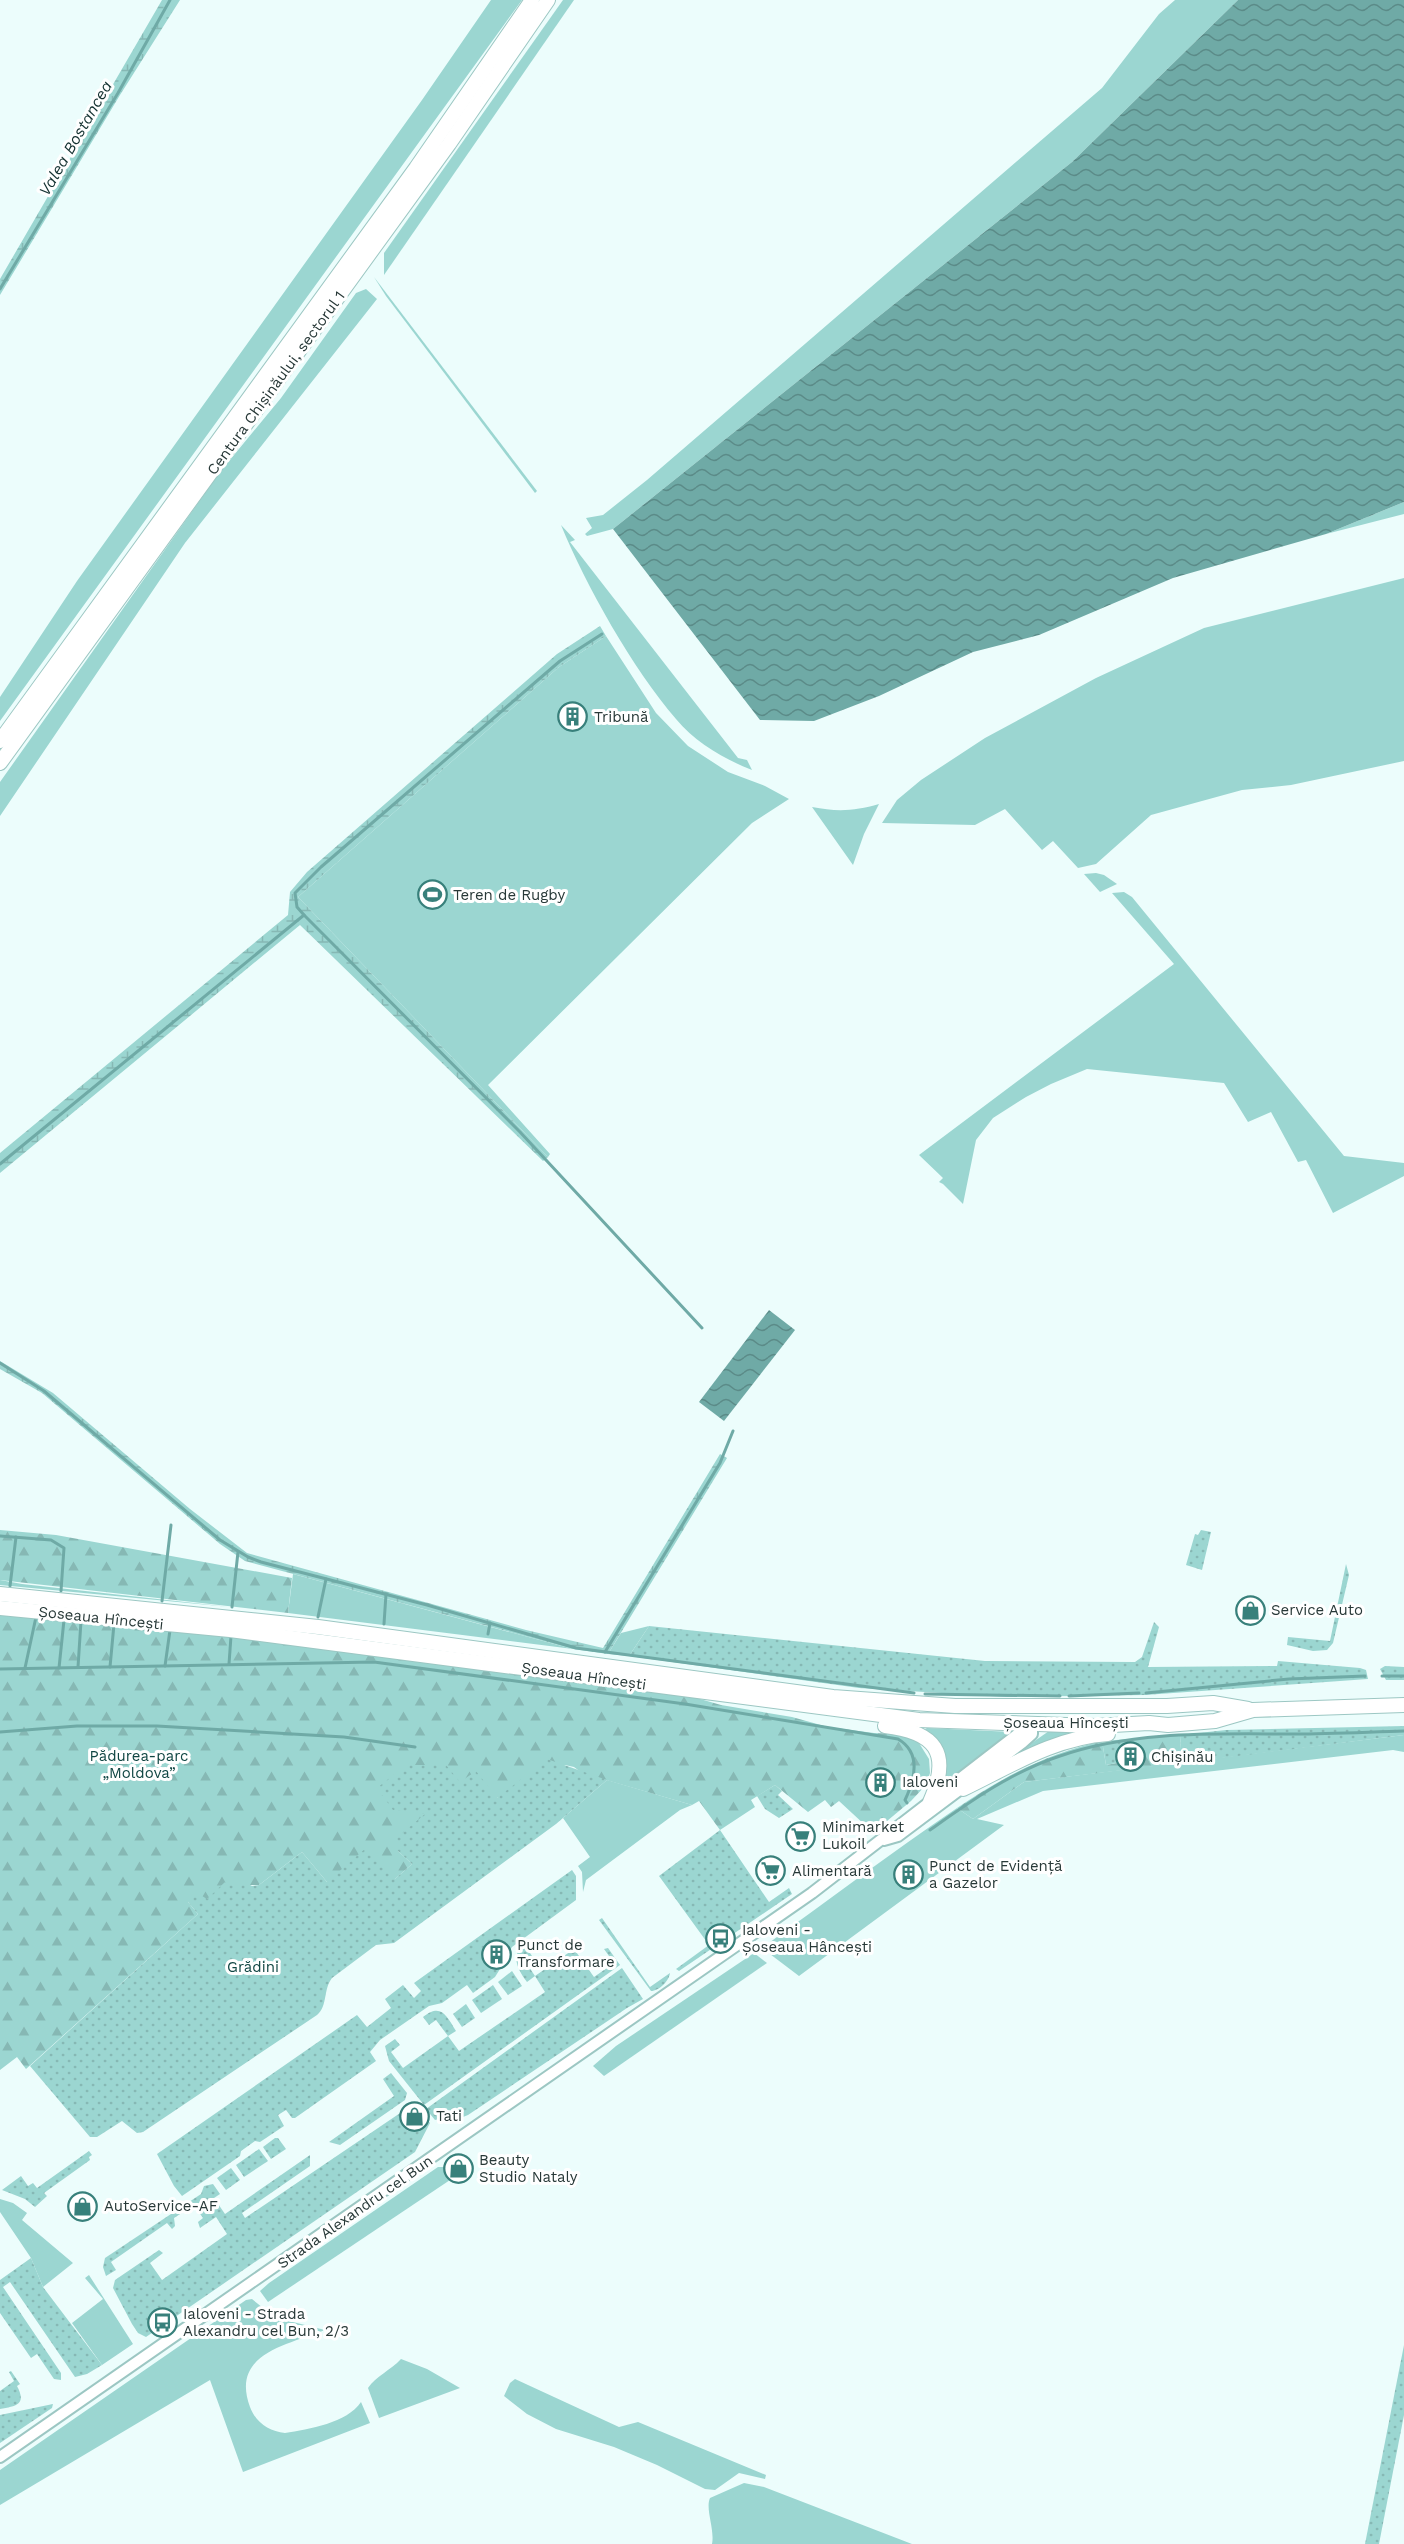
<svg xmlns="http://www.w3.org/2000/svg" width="1404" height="2544" font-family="'Work Sans',sans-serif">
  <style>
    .grass { fill: #9bd6d1 }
    .forest { fill: url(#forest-firs) }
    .wetland { fill: url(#wetland-marsh) }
    .garden { fill: url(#garden-dots) }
    .water { fill: url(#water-waves) }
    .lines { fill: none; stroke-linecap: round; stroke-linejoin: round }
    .stream { stroke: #6faaa6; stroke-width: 3 }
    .secondary-casing { stroke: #9cc7c3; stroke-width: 14 }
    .highway-casing { stroke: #9cc7c3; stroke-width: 16 }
    .secondary { stroke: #fff; stroke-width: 10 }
    .highway { stroke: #fff; stroke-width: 14 }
    .labels { text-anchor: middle; stroke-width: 6; stroke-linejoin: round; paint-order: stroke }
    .street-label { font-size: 15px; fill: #283938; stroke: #fff }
    .poi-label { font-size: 15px; fill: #283938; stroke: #fff; text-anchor: start }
    .park-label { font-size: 15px; fill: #104643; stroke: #fff }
    .water-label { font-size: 16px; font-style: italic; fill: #12302f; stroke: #fff }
  </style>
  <defs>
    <pattern id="forest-firs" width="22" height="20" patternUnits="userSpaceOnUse" patternTransform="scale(1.5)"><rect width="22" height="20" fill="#9bd6d1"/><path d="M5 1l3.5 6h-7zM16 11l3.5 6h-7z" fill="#86b8b4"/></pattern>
    <pattern id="wetland-marsh" width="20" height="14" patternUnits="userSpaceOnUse" patternTransform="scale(1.5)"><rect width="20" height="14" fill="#9bd6d1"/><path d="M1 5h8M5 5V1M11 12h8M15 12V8" fill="none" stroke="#86b8b4"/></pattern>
    <pattern id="garden-dots" width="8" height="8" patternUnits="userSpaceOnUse" patternTransform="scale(1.5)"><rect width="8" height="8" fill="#9bd6d1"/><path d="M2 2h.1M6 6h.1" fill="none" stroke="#86b8b4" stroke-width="1.8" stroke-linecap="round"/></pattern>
    <pattern id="water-waves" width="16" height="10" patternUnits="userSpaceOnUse" patternTransform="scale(1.5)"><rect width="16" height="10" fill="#6faaa6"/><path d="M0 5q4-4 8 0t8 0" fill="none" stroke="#5b8b88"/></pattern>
  </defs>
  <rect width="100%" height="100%" fill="#ecfdfc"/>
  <!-- grass -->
  <g class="grass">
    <polygon points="491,0 522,0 0,721 0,697 77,581 422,100"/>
    <polygon points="563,0 574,0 384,275 384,253"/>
    <polygon points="1175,0 1238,0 1072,162 613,529 587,536 585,534 592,528 586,518 603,515 647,480 1102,88 1159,14"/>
    <polygon points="374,277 537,491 535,493 386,296"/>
    <polygon points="366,289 377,299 185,543 0,816 0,782 220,472 281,398 356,293"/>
    <polygon points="1404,502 1404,514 1326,534"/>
    <path d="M561 525 575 540 570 542 738 758 747 760 752 770C724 759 696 743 676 719 633 669 586 586 561 525Z"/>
    <polygon points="1404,578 1404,761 1291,785 1242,790 1151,815 1096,864 1078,868 1053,841 1042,850 1005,809 975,825 882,823 897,800 921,780 985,738 1096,678 1204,628"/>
    <polygon points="606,636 656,713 688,746 728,772 765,786 789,799 752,823 488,1085 550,1154 548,1157 298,897 559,667"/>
    <path d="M879 804 864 834 853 865 812 807C837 812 855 811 879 804Z"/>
    <polygon points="1096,873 1104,875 1117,884 1100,892 1084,874"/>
    <polygon points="1124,892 1132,897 1344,1156 1404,1163 1404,1176 1333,1213 1306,1160 1298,1162 1271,1112 1248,1122 1224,1083 1087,1069 1051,1084 1026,1097 993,1118 976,1140 963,1204 943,1184 939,1182 943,1178 919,1155 1174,964 1112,893"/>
    <polygon points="293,1574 573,1649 288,1613"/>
    <polygon points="0,1580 22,1584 230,1607 0,1585"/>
    <polygon points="649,1626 629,1656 608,1654 621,1633"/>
    <path d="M927 1728 1013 1732 941 1789C948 1768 944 1742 925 1729Z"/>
    <polygon points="1049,1731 1084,1731 1013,1756"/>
    <path d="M1404 1735V1752L1393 1750 1043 1791 977 1819 1004 1825 799 1976 762 1948C827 1901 891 1853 957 1808L973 1819 1024 1782Z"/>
    <polygon points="607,1780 692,1805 680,1810 586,1880 583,1892 582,1872 578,1866 590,1857 563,1818"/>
    <polygon points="754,1953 767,1963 604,2076 593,2066 616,2046"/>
    <polygon points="438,2167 446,2167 453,2178 268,2302 260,2291 269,2283"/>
    <polygon points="0,2199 13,2203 27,2213 22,2220 73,2263 43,2287 31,2258 0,2212"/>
    <polygon points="89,2275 133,2344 102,2365 72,2323 103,2299 85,2278"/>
    <path d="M252 2299 268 2312 285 2320 325 2330C288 2345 230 2353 250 2407 256 2423 269 2431 285 2433 309 2429 347 2423 361 2402L370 2423 243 2472 210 2380 0 2505V2470L246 2300Z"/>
    <path d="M401 2359 427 2369 460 2388 379 2418 368 2388C376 2376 391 2370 401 2359Z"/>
    <polygon points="515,2379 619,2427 638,2422 766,2475 765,2479 739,2473 715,2490 705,2489 657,2465 614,2447 556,2429 527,2414 504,2396 510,2383"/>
    <path d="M744 2483 764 2487 912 2544H712C715 2529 705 2509 710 2498Z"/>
  </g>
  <!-- forest -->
  <g class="forest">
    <polygon points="0,1530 56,1535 292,1578 288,1613 0,1580"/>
    <polygon points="0,1614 289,1642 693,1697 721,1705 792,1717 828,1727 874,1733 901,1734 919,1743 929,1759 930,1773 925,1786 911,1801 881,1826 866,1826 839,1801 831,1807 825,1800 808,1812 775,1785 751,1800 755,1807 720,1830 699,1801 692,1805 582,1773 574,1767 565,1765 497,1798 426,1814 398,1851 412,1864 395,1879 327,1882 302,1852 259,1885 236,1885 207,1899 188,1902 198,1914 26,2069 17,2057 0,2070"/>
    <path d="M1180 1735 1182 1763 1024 1782 973 1819 957 1808C1005 1776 1046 1754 1102 1741L1106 1765 1122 1762 1130 1739Z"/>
  </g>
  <!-- wetland -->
  <g class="wetland">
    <polygon points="162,0 180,0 120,95 0,295 0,279"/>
    <polygon points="600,626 606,636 559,667 298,897 548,1157 543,1161 300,925 0,1173 0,1153 288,915 290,892 307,872 557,654"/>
    <polygon points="0,1361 53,1393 190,1509 247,1553 526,1630 603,1648 720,1454 727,1458 608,1654 573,1649 245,1561 220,1544 42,1393 0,1369"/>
  </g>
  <!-- garden -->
  <g class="garden">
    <polygon points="1201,1530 1211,1532 1202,1570 1186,1565 1195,1534 1198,1535"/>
    <polygon points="1346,1564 1349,1575 1333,1643 1327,1650 1313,1651 1287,1645 1288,1637 1330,1641"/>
    <polygon points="1154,1622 1159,1627 1148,1667 1277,1666 1278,1661 1360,1668 1366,1670 1368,1679 1145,1695 1007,1697 859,1688 629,1656 649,1626 985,1661 1135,1662 1142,1657"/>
    <polygon points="1385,1666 1404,1667 1404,1680 1386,1680 1380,1669"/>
    <polygon points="1404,1726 1404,1735 1182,1763 1180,1735 1226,1730"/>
    <polygon points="1130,1739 1122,1762 1106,1765 1102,1741"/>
    <path d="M547 1759 607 1780 556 1824 394 1943 376 1945 332 1978C323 1989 328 2006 317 2015L143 2132 137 2133 122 2121 97 2137H90L30 2066 198 1914 188 1902 194 1891 207 1899 225 1882 236 1885 243 1881 252 1886 259 1885 302 1852 327 1882 366 1848 395 1879 412 1864 398 1851 394 1840 425 1814 393 1810 377 1788 406 1765H446L460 1782 476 1771 497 1798Z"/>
    <polygon points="775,1785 782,1791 778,1795 793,1809 779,1818 765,1809 757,1796"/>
    <polygon points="720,1830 769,1902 789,1888 792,1894 679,1971 676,1969 709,1945 659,1876"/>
    <polygon points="572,1870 576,1876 576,1900 512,1947 505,1959 498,1964 500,1969 495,1977 473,1993 467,1985 442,2003 429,2006 380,2040 370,2052 376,2061 295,2118 292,2118 286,2110 278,2115 284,2126 260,2142 255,2141 241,2151 240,2156 182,2196 174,2186 157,2154 357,2015 367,2027 391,2008 385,1999 403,1985 414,1998 421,1991 414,1983"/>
    <path d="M602 1918 650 1987 670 1973C669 1981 659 1991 651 1991L599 1920Z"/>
    <path d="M524 1944 532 1956 525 1961 535 1976 574 1949 594 1977 614 1963 604 1949 608 1948 620 1965 424 2105 389 2061 385 2046 395 2039 400 2045 391 2052 403 2068 448 2036 436 2020 429 2025 423 2017C441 2003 446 2015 456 2031L448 2036 459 2051 545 1992 535 1976 527 1982C518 1970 510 1956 524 1944Z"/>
    <polygon points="622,1968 643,1999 627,2008 468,2115 463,2117 456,2115 435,2120 426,2109"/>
    <polygon points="512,1971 522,1986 508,1995 498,1982"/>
    <polygon points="493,1985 502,1999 481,2013 472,2000"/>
    <polygon points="466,2004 475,2018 462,2027 453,2014"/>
    <polygon points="391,2073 407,2093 405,2100 340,2145 329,2142 394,2096 383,2079"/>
    <polygon points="412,2105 417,2106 400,2119 408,2131 426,2119 430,2123 415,2152 146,2337 138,2333 132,2324 113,2288 115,2280 159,2250 163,2253 150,2263 162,2280 227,2234 216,2217 200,2228 198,2222 203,2218 194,2205 174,2218 175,2226 172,2229 167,2223 111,2262 116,2270 106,2276 103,2267 105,2258 201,2194 204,2186 213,2184 220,2194 214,2198 225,2214 310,2155 310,2166 242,2213 245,2218"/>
    <polygon points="275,2138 278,2138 286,2149 271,2159 263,2147"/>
    <polygon points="259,2149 268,2161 244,2177 236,2165"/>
    <polygon points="89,2151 92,2155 89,2157 90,2160 44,2193 47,2196 35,2207 25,2199 2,2190 21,2176 28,2186 33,2183 37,2188"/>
    <polygon points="231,2168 240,2180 226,2190 217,2178"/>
    <polygon points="31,2258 43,2287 102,2365 87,2374 75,2377 10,2282 3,2287 61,2373 61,2380 54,2379 37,2354 31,2358 0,2313 0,2280"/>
    <polygon points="1404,2345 1404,2415 1379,2544 1365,2544"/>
    <path d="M11 2371 20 2384 17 2386C27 2405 16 2406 0 2409V2391L14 2381 9 2372Z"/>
    <polygon points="53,2404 52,2408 0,2443 0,2415"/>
  </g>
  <!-- water -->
  <g class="water">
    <polygon points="1238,0 1404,0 1404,502 1326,534 1173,578 1039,635 973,652 879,696 814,721 760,720 613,529 1072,162"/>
    <polygon points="769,1310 795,1330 724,1421 699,1402"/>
  </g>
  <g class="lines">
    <!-- stream -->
    <g class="stream">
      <polyline points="0,289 118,93 170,0"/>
      <polyline points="304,915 297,907 295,893 321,867 560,661 602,634"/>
      <polyline points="0,1164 304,915 520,1132 702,1328"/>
      <polyline points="0,1363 44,1391 220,1540 248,1557 261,1562 427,1605 576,1648 914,1693"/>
      <polyline points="0,1536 51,1540 64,1548 61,1591"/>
      <polyline points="10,1586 16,1537"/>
      <polyline points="162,1601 171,1525"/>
      <polyline points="232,1607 238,1552"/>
      <polyline points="318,1617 326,1579"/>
      <polyline points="384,1624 386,1594"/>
      <polyline points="488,1634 490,1623"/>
      <polyline points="605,1652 720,1463 733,1431"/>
      <polyline points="229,1664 231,1636"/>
      <polyline points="165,1666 170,1630"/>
      <polyline points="78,1667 81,1621"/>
      <polyline points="110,1667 114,1624"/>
      <polyline points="25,1668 36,1617"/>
      <polyline points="59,1668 64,1620"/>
      <path d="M0 1669 374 1662 685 1704 898 1739C922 1753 915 1779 905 1800L907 1803"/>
      <polyline points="1382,1676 1404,1676"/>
      <polyline points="1146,1693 1289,1679 1365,1676"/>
      <polyline points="925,1694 1060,1696"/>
      <polyline points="1069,1696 1139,1693"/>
      <polyline points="0,1732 77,1726 157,1726 344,1737 415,1747"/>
      <path d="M930 1830C971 1801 1011 1772 1060 1756 1134 1730 1217 1734 1295 1734 1331 1734 1368 1732 1404 1731"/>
    </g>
    <defs>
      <polyline id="secondary" points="0,2457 812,1893 1032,1723 1032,1734 1022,1743 898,1836 884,1840"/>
      <g id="highway">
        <polyline points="0,741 416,168 532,0"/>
        <polyline points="0,763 449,144 548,0"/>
        <polyline points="0,1594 318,1627 833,1697 955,1706 1167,1706 1213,1703 1248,1709"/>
        <polyline points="0,1608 230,1630 919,1720 1095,1726 1149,1723 1168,1725 1215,1721 1253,1710 1404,1705"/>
        <path d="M885 1726C935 1732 952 1752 930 1802"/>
        <path d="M963 1789C1011 1766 1053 1738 1108 1734"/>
      </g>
    </defs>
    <!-- secondary casing -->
    <use href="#secondary" class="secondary-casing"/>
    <!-- highway casing -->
    <use href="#highway" class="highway-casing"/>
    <!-- secondary -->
    <use href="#secondary" class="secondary"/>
    <!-- highway -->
    <use href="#highway" class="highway"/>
  </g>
  <!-- icons -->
  <defs>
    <symbol id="building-ring" viewBox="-11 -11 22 22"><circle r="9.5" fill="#fff" stroke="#38807b" stroke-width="1.5"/><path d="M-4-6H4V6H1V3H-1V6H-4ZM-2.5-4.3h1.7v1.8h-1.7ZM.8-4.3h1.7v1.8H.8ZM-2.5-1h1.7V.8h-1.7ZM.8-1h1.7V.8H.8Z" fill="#38807b"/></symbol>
    <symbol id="stadium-ring" viewBox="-11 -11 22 22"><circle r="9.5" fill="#fff" stroke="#38807b" stroke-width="1.5"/><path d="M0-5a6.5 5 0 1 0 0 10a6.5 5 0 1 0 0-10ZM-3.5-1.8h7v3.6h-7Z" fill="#38807b"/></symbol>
    <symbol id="shop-ring" viewBox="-11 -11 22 22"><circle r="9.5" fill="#fff" stroke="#38807b" stroke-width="1.5"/><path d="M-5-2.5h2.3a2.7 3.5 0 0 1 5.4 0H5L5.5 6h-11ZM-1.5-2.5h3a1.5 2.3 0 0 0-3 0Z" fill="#38807b"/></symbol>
    <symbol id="supermarket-ring" viewBox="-11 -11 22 22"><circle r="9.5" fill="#fff" stroke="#38807b" stroke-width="1.5"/><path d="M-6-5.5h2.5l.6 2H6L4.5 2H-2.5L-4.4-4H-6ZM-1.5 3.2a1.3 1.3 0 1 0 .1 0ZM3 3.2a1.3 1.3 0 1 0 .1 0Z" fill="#38807b"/></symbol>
    <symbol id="bus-ring" viewBox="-11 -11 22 22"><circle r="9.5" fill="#fff" stroke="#38807b" stroke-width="1.5"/><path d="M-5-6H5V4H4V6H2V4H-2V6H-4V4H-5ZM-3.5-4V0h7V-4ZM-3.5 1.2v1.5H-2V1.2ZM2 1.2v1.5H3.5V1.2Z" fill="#38807b"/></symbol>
  </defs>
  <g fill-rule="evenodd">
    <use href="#building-ring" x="556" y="700" width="33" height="33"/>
    <use href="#stadium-ring" x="416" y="878" width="33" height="33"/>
    <use href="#shop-ring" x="1234" y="1594" width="33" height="33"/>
    <use href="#building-ring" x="1114" y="1740" width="33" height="33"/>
    <use href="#building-ring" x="864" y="1766" width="33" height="33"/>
    <use href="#supermarket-ring" x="784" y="1820" width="33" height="33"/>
    <use href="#supermarket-ring" x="754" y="1854" width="33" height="33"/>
    <use href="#building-ring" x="892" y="1858" width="33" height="33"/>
    <use href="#bus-ring" x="704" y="1922" width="33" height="33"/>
    <use href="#building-ring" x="480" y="1938" width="33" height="33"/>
    <use href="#shop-ring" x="398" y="2100" width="33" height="33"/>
    <use href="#shop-ring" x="442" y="2152" width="33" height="33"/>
    <use href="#shop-ring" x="66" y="2190" width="33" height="33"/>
    <use href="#bus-ring" x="146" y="2306" width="33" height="33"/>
  </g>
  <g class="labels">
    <!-- street labels -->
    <g class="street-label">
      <text transform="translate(276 383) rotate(-54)" y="5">Centura Chișinăului, sectorul 1</text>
      <text transform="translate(101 1618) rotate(6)" y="5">Șoseaua Hîncești</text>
      <text transform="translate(584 1676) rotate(8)" y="5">Șoseaua Hîncești</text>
      <text x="1066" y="1728">Șoseaua Hîncești</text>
      <text transform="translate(355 2212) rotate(-35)" y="5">Strada Alexandru cel Bun</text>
    </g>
    <!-- poi labels -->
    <g class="poi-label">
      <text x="594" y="722">Tribună</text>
      <text x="453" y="900">Teren de Rugby</text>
      <text x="1271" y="1615">Service Auto</text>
      <text x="1151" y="1762">Chișinău</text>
      <text x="902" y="1787">Ialoveni</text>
      <text x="822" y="1832">Minimarket<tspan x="822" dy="17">Lukoil</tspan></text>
      <text x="929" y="1871">Punct de Evidență<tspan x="929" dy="17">a Gazelor</tspan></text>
      <text x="792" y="1876">Alimentară</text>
      <text x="742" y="1935">Ialoveni -<tspan x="742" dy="17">Șoseaua Hâncești</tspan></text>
      <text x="517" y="1950">Punct de<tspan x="517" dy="17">Transformare</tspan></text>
      <text x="436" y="2121">Tati</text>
      <text x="479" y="2165">Beauty<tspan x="479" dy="17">Studio Nataly</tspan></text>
      <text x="104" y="2211">AutoService-AF</text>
      <text x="183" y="2319">Ialoveni - Strada<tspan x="183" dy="17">Alexandru cel Bun, 2/3</tspan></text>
    </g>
    <!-- park labels -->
    <g class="park-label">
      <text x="139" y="1761">Pădurea-parc<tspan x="139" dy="17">„Moldova”</tspan></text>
      <text x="253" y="1972">Grădini</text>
    </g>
    <!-- water labels -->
    <g class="water-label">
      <text transform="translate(75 138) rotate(-60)" y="6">Valea Bostancea</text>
    </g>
  </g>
</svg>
